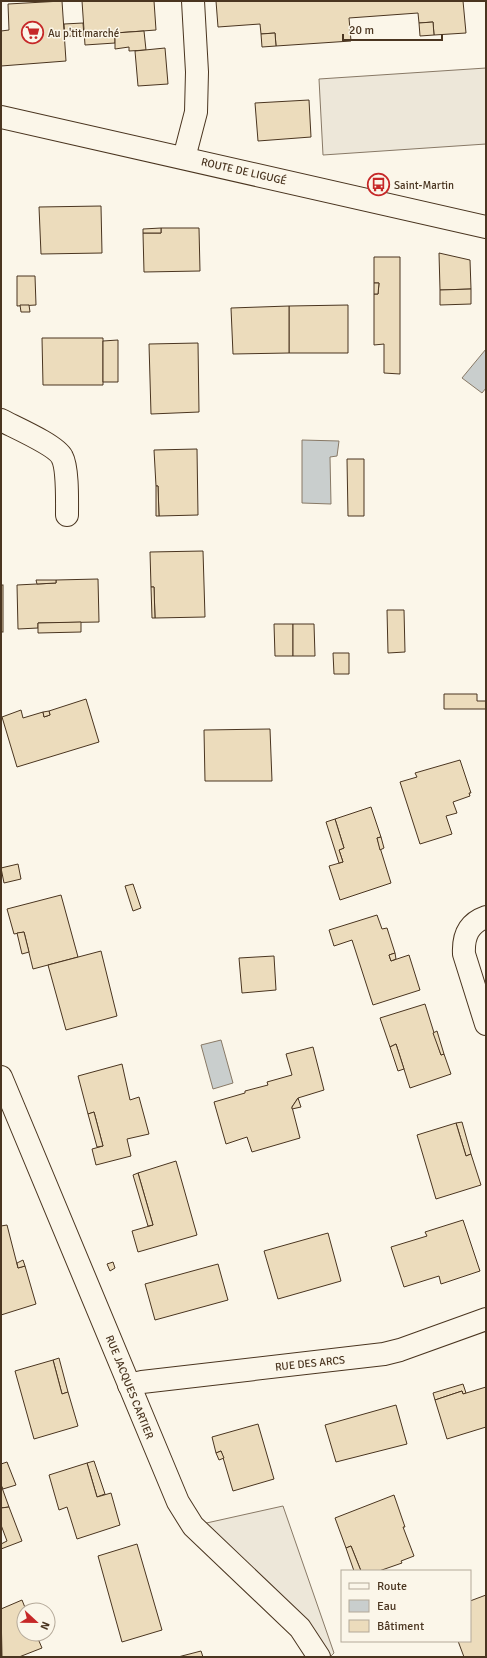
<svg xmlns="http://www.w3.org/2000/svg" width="487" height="1658" font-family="Signika,sans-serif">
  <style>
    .parking { fill: #ede7d9; stroke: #887966 }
    .water { fill: #c9cecd; stroke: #887966 }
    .building { fill: #ecdcbc; stroke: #4a3520 }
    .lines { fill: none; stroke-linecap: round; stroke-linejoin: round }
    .minor-casing { stroke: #4a3520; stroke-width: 24 }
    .tertiary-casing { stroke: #4a3520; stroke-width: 24 }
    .minor { stroke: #fbf6e9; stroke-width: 22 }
    .tertiary { stroke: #fbf6e9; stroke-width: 22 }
    .labels { text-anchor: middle; stroke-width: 3; stroke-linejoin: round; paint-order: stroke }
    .poi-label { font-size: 11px; fill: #4a3520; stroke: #fbf6e9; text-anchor: start }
    .street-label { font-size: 11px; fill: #4a3520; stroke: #fbf6e9 }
  </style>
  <rect width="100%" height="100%" fill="#fbf6e9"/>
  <!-- parking -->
  <g class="parking">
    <polygon points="486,68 486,144 323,155 319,79"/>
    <polygon points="283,1506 334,1653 330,1657 193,1526"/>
  </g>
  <!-- water -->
  <g class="water">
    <polygon points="486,349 486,388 482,393 462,378"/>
    <polygon points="302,440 339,441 337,456 330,457 331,504 302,503"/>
    <polygon points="221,1040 233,1083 213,1089 201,1045"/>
  </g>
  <!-- building -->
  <g class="building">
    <polygon points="62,1 66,61 1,66 1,31 9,30 8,4"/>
    <polygon points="82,1 154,1 156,30 115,33 115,43 85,45"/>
    <polygon points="216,1 463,1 466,33 434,35 433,22 419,23 418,13 349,18 351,41 276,46 275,33 261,34 260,24 218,27"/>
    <polygon points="433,22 434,35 420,36 419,23"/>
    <polygon points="83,23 84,36 65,36 64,24"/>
    <polygon points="144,31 146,50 129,51 129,47 115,49 115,33"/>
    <polygon points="275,33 276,46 262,47 261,34"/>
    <polygon points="165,48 168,84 138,86 135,51"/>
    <polygon points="309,100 311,137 258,141 255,103"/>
    <polygon points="101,206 102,253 41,254 39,207"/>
    <polygon points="161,228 199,228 200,271 144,272 143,233 161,233"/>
    <polygon points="161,228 161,233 143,233 143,229"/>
    <polygon points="439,253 470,260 471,289 440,290"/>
    <polygon points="374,257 400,257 400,374 384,373 384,344 374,345 374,294 378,294 379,283 374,283"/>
    <polygon points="17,276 35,276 36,305 17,306"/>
    <polygon points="374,283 379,283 378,294 374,294"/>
    <polygon points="471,289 471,304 440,305 440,290"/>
    <polygon points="20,305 29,305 30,312 21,312"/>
    <polygon points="348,305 348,353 289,353 289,306"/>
    <polygon points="289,306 289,353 233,354 231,308"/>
    <polygon points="42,338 103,338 103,385 43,385"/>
    <polygon points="118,340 118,382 103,382 103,341"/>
    <polygon points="198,343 199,412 151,414 149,344"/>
    <polygon points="197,449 198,515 159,516 158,486 156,486 154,450"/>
    <polygon points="347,459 364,459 364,516 348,516"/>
    <polygon points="156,486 158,486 159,516 156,516"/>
    <polygon points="203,551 205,617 155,618 154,587 151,587 150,552"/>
    <polygon points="98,579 99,622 38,623 38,628 18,629 17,585 56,583 56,580"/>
    <polygon points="36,580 56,580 56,583 37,584"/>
    <rect x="1" y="585" width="2" height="47"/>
    <polygon points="151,587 154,587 155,618 152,618"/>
    <polygon points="387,610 404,610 405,652 388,653"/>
    <polygon points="81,622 81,632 38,633 38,623"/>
    <polygon points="274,624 293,624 293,656 275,656"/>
    <polygon points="293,624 314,624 315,656 293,656"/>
    <polygon points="333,653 349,653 349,674 334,674"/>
    <polygon points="444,694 477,694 477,701 486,701 486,709 444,709"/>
    <polygon points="86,699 99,742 17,767 2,717 21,710 23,718 43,712 44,717 50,715 49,711"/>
    <polygon points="49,711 50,715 44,717 43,712"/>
    <polygon points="270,729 272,781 205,781 204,730"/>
    <polygon points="460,760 471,793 469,793 470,796 453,802 457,813 446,816 452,834 420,844 400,782 417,777 415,773"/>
    <polygon points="371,807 381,837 377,838 391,883 340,900 329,866 343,862 339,850 344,848 335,819"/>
    <polygon points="335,819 344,848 339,850 343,862 339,863 326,822"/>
    <polygon points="381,837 384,848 380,850 377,838"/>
    <polygon points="18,864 21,879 4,883 1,868"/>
    <polygon points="133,884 141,908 133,911 125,886"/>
    <polygon points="61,895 78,957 33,969 24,932 14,934 7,909"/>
    <polygon points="377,915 382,929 387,928 395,953 389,955 391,961 409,955 420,990 373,1005 352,940 334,946 329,930"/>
    <polygon points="24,932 29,952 22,954 17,933"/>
    <polygon points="101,951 117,1016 66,1030 48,965"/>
    <polygon points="395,953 396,959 391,961 389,955"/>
    <polygon points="274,956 276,990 242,993 239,958"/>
    <polygon points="425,1004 441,1055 444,1054 451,1074 410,1088 396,1044 390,1047 380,1018"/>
    <polygon points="437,1031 444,1054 441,1055 433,1033"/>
    <polygon points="396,1044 404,1069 398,1071 390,1047"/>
    <polygon points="313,1047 324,1090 298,1098 292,1107 300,1138 252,1152 247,1137 226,1144 214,1102 245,1093 245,1091 268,1085 267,1082 292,1075 286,1054"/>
    <polygon points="122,1064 130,1100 139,1097 149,1134 127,1139 131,1156 96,1165 92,1149 103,1146 94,1112 88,1114 78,1076"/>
    <polygon points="298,1098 301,1107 292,1109 292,1107"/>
    <polygon points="94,1112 103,1146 97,1147 88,1114"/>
    <polygon points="462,1122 471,1154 466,1156 456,1123"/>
    <polygon points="456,1123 466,1156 471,1154 481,1185 436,1199 417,1135"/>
    <polygon points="176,1161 197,1235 138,1252 132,1231 153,1225 138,1173"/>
    <polygon points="138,1173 153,1225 148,1226 133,1175"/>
    <polygon points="463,1220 480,1271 441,1284 439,1276 404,1287 391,1247 427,1236 425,1232"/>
    <polygon points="7,1225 18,1268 25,1266 36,1304 1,1315 1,1226"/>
    <polygon points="328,1233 341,1281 278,1299 264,1251"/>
    <polygon points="23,1260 25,1266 18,1268 17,1263"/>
    <polygon points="113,1262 115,1268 110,1271 107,1264"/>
    <polygon points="218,1264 228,1300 155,1320 145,1284"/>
    <polygon points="59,1358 68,1392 62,1394 53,1360"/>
    <polygon points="53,1360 62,1394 68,1392 78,1426 34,1439 15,1371"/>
    <polygon points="463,1384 466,1393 463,1394 462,1391 435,1400 433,1393"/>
    <polygon points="486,1387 486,1427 447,1439 435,1400 462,1391 463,1394"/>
    <polygon points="396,1405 407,1444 336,1462 325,1425"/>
    <polygon points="258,1424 274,1479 233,1491 221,1451 216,1453 212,1437"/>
    <polygon points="221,1451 224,1458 219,1460 216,1453"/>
    <polygon points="94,1461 105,1494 97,1497 87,1463"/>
    <polygon points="7,1462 16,1485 3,1489 1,1485 1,1464"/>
    <polygon points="87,1463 97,1497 111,1493 120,1525 77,1539 67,1507 59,1510 49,1475"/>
    <polygon points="1,1485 9,1507 1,1508"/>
    <polygon points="394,1495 405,1527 403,1527 414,1556 401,1561 402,1563 379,1571 361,1571 351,1546 346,1548 335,1518"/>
    <polygon points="9,1507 22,1541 1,1549 1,1544 7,1541 1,1525 1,1508"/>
    <polygon points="137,1544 162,1630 122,1642 98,1556"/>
    <polygon points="351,1546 361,1571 354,1571 346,1548"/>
    <polygon points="486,1595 486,1657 464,1657 458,1641 470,1641 470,1601"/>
    <polygon points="22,1600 26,1610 24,1610 24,1634 36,1634 42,1648 19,1657 2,1657 1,1609"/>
    <polygon points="201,1651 203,1657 178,1657"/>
  </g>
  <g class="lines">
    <defs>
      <g id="minor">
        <polyline points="184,158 196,112 197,72 193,1"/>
        <path d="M1 420C14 427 56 445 62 457 68 468 67 502 67 515"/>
        <path d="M486 917C469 923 463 936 464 954L486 1024"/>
        <polyline points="1,1077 178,1502 193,1526 300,1628 319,1657"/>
        <polyline points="129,1385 142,1382 384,1354 400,1350 486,1319"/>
      </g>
      <polyline id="tertiary" points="1,117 486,227"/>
    </defs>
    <!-- minor casing -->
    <use href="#minor" class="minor-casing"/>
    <!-- tertiary casing -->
    <use href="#tertiary" class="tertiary-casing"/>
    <!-- minor -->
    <use href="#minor" class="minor"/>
    <!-- tertiary -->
    <use href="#tertiary" class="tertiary"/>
  </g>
  <!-- icons -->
  <defs>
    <symbol id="supermarket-ring" viewBox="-11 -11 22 22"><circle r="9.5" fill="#fbf6e9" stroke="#c62828" stroke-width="1.5"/><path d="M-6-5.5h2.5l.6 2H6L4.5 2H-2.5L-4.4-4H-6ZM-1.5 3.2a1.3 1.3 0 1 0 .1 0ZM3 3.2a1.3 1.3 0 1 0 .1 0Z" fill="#c62828"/></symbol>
    <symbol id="bus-ring" viewBox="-11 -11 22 22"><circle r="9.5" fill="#fbf6e9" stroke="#c62828" stroke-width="1.5"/><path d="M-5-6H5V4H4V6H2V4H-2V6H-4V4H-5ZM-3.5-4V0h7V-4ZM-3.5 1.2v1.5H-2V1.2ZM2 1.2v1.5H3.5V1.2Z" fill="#c62828"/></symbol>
  </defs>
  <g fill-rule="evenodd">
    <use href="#supermarket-ring" x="20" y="20" width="25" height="25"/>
    <use href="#bus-ring" x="366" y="172" width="25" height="25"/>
  </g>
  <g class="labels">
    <!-- poi labels -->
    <g class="poi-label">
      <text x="48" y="37">Au p'tit marché</text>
      <text x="394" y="189">Saint-Martin</text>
    </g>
    <!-- street labels -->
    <g class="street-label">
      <text transform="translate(244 171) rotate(13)" y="4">ROUTE DE LIGUGÉ</text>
      <text transform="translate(310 1363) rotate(-6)" y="4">RUE DES ARCS</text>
      <text transform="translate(130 1387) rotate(68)" y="4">RUE JACQUES CARTIER</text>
    </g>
  </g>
  <!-- border -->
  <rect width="487" height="1658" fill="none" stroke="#4a3520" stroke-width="4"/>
  <!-- legend -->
  <rect x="341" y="1570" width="130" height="72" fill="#fbf6e9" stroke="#b4a999"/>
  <rect x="349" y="1583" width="20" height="6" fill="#fbf6e9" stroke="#b4a999"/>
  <text x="377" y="1590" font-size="12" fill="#4a3520">Route</text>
  <rect x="349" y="1600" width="20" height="12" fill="#c9cecd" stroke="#b4a999"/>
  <text x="377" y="1610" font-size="12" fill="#4a3520">Eau</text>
  <rect x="349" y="1620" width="20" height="12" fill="#ecdcbc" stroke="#b4a999"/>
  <text x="377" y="1630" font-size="12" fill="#4a3520">Bâtiment</text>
  <!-- north arrow -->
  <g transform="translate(36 1622) rotate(112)"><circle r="19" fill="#fbf6e9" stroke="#b4a999"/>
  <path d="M0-3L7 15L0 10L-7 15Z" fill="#c62828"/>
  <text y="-6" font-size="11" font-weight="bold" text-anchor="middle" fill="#4a3520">N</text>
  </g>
  <!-- scale -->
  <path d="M343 34v6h99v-6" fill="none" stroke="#4a3520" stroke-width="2"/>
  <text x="349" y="34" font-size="12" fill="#4a3520" stroke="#fbf6e9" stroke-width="3" paint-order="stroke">20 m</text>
</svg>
